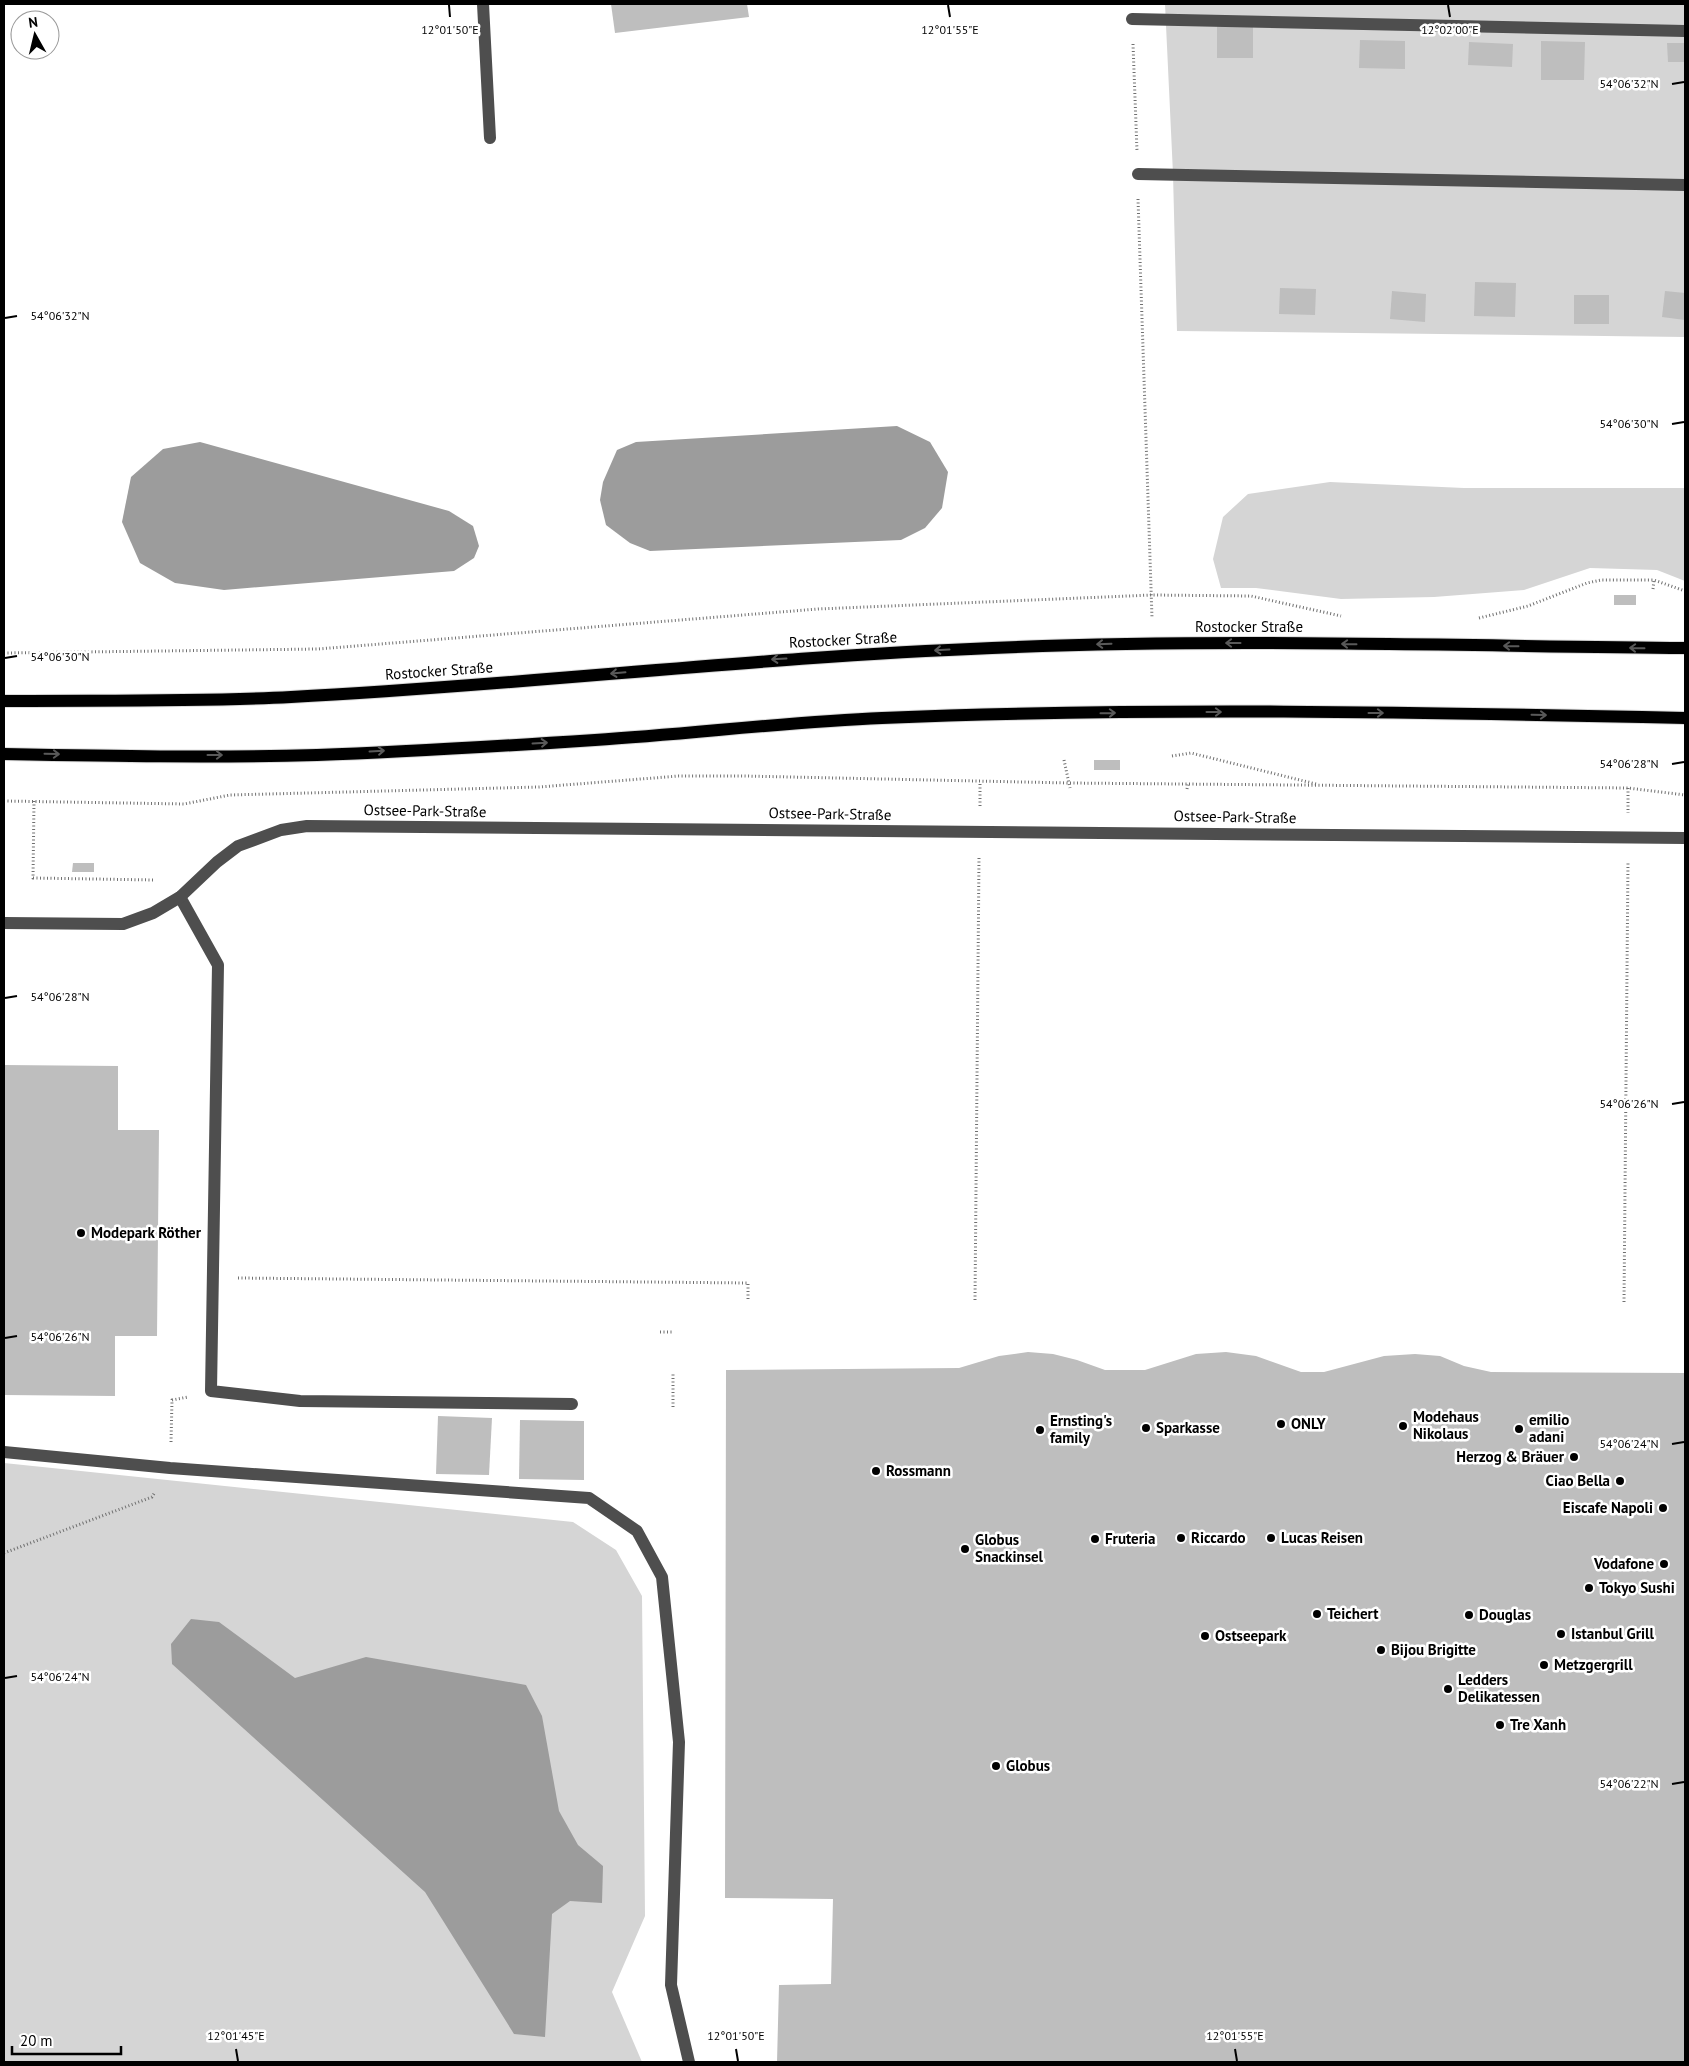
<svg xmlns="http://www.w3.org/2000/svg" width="1689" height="2066" font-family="'PT Sans',sans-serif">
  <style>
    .green { fill: #d5d5d5 }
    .water { fill: #9c9c9c }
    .building { fill: #bebebe }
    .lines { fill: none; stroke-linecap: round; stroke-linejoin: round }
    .major-casing { stroke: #dbdbdb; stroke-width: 14 }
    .path { stroke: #707070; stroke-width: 3; stroke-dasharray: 1 2.5; stroke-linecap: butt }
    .minor { stroke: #4e4e4e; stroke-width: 12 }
    .major { stroke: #000; stroke-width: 12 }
    .oneway { stroke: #595959 }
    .ticks { fill: none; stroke: #000; stroke-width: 2 }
    .poi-dot { fill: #000; stroke: #fff; stroke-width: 2 }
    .labels { text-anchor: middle; stroke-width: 5; stroke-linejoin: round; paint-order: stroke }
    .street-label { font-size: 15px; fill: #000; stroke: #fff }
    .poi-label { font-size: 15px; font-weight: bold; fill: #000; stroke: #fff; text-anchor: start }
    .ticks-label { font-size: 12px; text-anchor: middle; fill: #000; stroke: #fff; stroke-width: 5; stroke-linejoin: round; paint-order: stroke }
  </style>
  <rect width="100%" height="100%" fill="#fff"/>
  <!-- green -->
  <g class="green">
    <polygon points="1165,4 1685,4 1685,337 1177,331 1173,174"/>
    <polygon points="1330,482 1464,488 1685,488 1685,581 1657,570 1590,568 1524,590 1434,597 1341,599 1256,588 1221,588 1213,559 1223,517 1248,494"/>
    <polygon points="4,1463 573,1522 616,1550 642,1596 645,1916 612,1992 642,2062 4,2062"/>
  </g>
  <!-- water -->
  <g class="water">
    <polygon points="897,426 930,442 948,472 942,508 925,528 901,540 650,551 630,543 606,525 600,500 603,482 617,450 636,442"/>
    <polygon points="200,442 449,511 473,526 479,546 474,558 454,571 224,590 175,583 140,563 122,522 131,477 163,449"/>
    <polygon points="191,1619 219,1622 295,1678 366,1657 526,1685 542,1716 559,1811 578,1845 603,1866 602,1903 570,1901 552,1914 545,2037 514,2034 425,1892 172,1664 171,1644"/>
  </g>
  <!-- building -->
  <g class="building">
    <polygon points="611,4 747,4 749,17 615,33"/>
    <rect x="1217" y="23" width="36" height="35"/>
    <polygon points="1360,40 1405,41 1405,69 1359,68"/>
    <polygon points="1541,41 1585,42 1584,80 1541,80"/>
    <polygon points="1469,42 1513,44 1512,67 1468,65"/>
    <polygon points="1667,43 1685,43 1685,62 1668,62"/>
    <polygon points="1475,282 1516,283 1515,317 1474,316"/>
    <polygon points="1280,288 1316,289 1315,315 1279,314"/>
    <polygon points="1392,291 1426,294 1425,322 1390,319"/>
    <polygon points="1665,291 1685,293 1685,320 1662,317"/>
    <rect x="1574" y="295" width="35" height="29"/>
    <rect x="1614" y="595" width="22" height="10"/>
    <rect x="1094" y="760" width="26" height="10"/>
    <polygon points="73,863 94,863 94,872 72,872"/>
    <polygon points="4,1065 118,1066 118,1130 159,1130 157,1336 115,1336 115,1396 4,1395"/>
    <polygon points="1028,1352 1053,1354 1077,1360 1105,1370 1145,1370 1196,1354 1226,1352 1256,1356 1301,1372 1324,1372 1384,1356 1415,1354 1440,1356 1464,1366 1491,1372 1685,1373 1685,2062 777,2062 779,1985 831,1984 833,1899 725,1898 726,1370 959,1368 999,1356"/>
    <polygon points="438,1416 492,1418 489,1475 436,1474"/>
    <polygon points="520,1420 584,1421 584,1480 519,1479"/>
  </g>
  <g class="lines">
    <defs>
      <g id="major">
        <path d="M4 701C99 700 196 702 291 697 525 685 758 657 992 648 1223 638 1454 646 1685 648"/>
        <path d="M4 754C108 756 213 758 317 755 409 752 503 746 595 740 691 734 786 722 882 718 1150 707 1418 712 1685 718"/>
      </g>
    </defs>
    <!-- major casing -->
    <use href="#major" class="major-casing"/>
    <!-- path -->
    <g class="path">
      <polyline points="1133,44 1137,151"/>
      <polyline points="1138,199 1152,618"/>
      <polyline points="1653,589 1654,580"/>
      <polyline points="1479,618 1528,606 1587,583 1601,580 1654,580 1685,591"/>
      <polyline points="4,653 318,649 818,609 1152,595 1251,596 1341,616"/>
      <polyline points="1172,756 1191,753 1316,784"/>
      <polyline points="1064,760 1070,788"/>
      <polyline points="1628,788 1628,813"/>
      <polyline points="1187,789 1188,784"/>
      <polyline points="4,801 184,804 230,795 539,787 679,776 744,776 1069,783 1628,788 1685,795"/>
      <polyline points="34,801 33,878 154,880"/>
      <polyline points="980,806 980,782"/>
      <polyline points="238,1278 748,1283 748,1301"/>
      <polyline points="975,1300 979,857"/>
      <polyline points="1624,1302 1628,861"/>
      <polyline points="660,1332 673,1332"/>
      <polyline points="673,1407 673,1372"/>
      <polyline points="171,1442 172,1400 188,1397"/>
      <polyline points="4,1553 152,1497 155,1492"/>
    </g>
    <!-- minor -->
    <g class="minor">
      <polyline points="483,4 490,138"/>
      <polyline points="1132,19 1685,31"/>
      <polyline points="1138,174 1685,185"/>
      <polyline points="180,897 218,965 211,1391 300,1401 572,1404"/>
      <polyline points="4,923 123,924 153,913 180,897 217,862 238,846 281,830 307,826 1685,838"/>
      <polyline points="4,1452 170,1468 589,1498 637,1531 662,1577 679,1742 671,1985 689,2062"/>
    </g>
    <!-- major -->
    <use href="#major" class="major"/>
  </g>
  <!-- one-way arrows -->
  <defs><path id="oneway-shaft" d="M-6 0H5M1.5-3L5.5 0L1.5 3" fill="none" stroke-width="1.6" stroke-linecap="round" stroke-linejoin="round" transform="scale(1.25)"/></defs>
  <g class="oneway">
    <use href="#oneway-shaft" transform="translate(1233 643) rotate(-180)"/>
    <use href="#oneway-shaft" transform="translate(1104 644) rotate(178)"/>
    <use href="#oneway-shaft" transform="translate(1349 644) rotate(-179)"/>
    <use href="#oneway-shaft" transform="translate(1511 646) rotate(-179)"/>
    <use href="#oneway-shaft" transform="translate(1637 648) rotate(-179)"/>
    <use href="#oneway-shaft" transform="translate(942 650) rotate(177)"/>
    <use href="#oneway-shaft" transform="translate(779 659) rotate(177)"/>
    <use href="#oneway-shaft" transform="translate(618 673) rotate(175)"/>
    <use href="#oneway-shaft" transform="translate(1214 712)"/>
    <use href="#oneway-shaft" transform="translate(1108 713) rotate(-1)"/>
    <use href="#oneway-shaft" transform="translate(1376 713)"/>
    <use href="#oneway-shaft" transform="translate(1539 715) rotate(1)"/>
    <use href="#oneway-shaft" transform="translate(540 743) rotate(-3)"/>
    <use href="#oneway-shaft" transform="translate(377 751) rotate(-3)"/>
    <use href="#oneway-shaft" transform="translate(52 754) rotate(1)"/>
    <use href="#oneway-shaft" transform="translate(215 755)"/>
  </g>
  <!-- ticks -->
  <path class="ticks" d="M449 5 450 17M948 5 950 17M1448 5 1450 17M1672 84 1684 82M5 318 17 316M1672 424 1684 422M5 658 17 656M1672 764 1684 762M5 998 17 996M1672 1104 1684 1102M5 1338 17 1336M1672 1444 1684 1442M5 1678 17 1676M1672 1784 1684 1782M236 2049 238 2061M736 2049 738 2061M1235 2049 1237 2061"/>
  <!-- markers -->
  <g class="poi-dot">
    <circle cx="81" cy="1233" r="5"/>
    <circle cx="1281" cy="1424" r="5"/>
    <circle cx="1403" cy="1426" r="5"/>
    <circle cx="1146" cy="1428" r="5"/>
    <circle cx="1519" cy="1429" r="5"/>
    <circle cx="1040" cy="1430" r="5"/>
    <circle cx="1574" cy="1457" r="5"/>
    <circle cx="876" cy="1471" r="5"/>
    <circle cx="1620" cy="1481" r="5"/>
    <circle cx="1663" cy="1508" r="5"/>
    <circle cx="1181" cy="1538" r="5"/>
    <circle cx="1271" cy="1538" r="5"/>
    <circle cx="1095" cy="1539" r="5"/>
    <circle cx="965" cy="1549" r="5"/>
    <circle cx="1664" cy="1564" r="5"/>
    <circle cx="1589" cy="1588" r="5"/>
    <circle cx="1317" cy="1614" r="5"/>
    <circle cx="1469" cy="1615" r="5"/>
    <circle cx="1561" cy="1634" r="5"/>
    <circle cx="1205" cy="1636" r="5"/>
    <circle cx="1381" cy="1650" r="5"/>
    <circle cx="1544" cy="1665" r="5"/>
    <circle cx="1448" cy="1689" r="5"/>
    <circle cx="1500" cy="1725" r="5"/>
    <circle cx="996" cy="1766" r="5"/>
  </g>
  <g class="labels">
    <!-- street labels -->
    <g class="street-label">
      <text x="1249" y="632">Rostocker Straße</text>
      <text transform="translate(843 640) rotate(-3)" y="5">Rostocker Straße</text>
      <text transform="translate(439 671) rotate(-4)" y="5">Rostocker Straße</text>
      <text transform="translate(425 811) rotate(1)" y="5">Ostsee-Park-Straße</text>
      <text transform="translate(830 814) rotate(1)" y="5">Ostsee-Park-Straße</text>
      <text transform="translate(1235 817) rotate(1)" y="5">Ostsee-Park-Straße</text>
    </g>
    <!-- poi labels -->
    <g class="poi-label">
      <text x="91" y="1238">Modepark Röther</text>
      <text x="1413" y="1422">Modehaus<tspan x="1413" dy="17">Nikolaus</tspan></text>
      <text x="1529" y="1425">emilio<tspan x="1529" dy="17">adani</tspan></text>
      <text x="1050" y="1426">Ernsting's<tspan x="1050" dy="17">family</tspan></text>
      <text x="1291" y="1429">ONLY</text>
      <text x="1156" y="1433">Sparkasse</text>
      <text x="1564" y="1462" text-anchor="end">Herzog &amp; Bräuer</text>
      <text x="886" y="1476">Rossmann</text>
      <text x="1610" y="1486" text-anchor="end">Ciao Bella</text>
      <text x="1653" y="1513" text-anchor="end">Eiscafe Napoli</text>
      <text x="1191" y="1543">Riccardo</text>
      <text x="1281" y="1543">Lucas Reisen</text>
      <text x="1105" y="1544">Fruteria</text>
      <text x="975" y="1545">Globus<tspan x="975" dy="17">Snackinsel</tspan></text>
      <text x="1654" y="1569" text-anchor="end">Vodafone</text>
      <text x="1599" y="1593">Tokyo Sushi</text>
      <text x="1327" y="1619">Teichert</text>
      <text x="1479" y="1620">Douglas</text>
      <text x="1571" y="1639">Istanbul Grill</text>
      <text x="1215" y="1641">Ostseepark</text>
      <text x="1391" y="1655">Bijou Brigitte</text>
      <text x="1554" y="1670">Metzgergrill</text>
      <text x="1458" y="1685">Ledders<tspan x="1458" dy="17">Delikatessen</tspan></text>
      <text x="1510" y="1730">Tre Xanh</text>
      <text x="1006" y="1771">Globus</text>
    </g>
  </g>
  <g class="ticks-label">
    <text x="450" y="34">12°01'50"E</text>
    <text x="950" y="34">12°01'55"E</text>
    <text x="1450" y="34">12°02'00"E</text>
    <text x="1629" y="88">54°06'32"N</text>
    <text x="60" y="320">54°06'32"N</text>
    <text x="1629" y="428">54°06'30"N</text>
    <text x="60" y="661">54°06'30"N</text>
    <text x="1629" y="768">54°06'28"N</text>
    <text x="60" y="1001">54°06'28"N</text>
    <text x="1629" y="1108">54°06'26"N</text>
    <text x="60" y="1341">54°06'26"N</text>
    <text x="1629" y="1448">54°06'24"N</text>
    <text x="60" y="1681">54°06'24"N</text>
    <text x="1629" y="1788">54°06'22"N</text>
    <text x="236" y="2040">12°01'45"E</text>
    <text x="736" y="2040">12°01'50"E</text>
    <text x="1235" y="2040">12°01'55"E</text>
  </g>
  <!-- border -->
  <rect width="1689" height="2066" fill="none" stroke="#000000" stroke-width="10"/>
  <!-- north arrow -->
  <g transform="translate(35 35) rotate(352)"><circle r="24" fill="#ffffff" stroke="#999999"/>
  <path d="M0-4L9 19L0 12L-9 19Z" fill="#000000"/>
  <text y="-8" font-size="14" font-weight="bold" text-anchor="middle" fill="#000000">N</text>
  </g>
  <!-- scale -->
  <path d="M12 2046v8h109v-8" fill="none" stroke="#000000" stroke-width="2.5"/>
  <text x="20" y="2046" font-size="15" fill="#000000" stroke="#ffffff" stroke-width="4" paint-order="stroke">20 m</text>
</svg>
